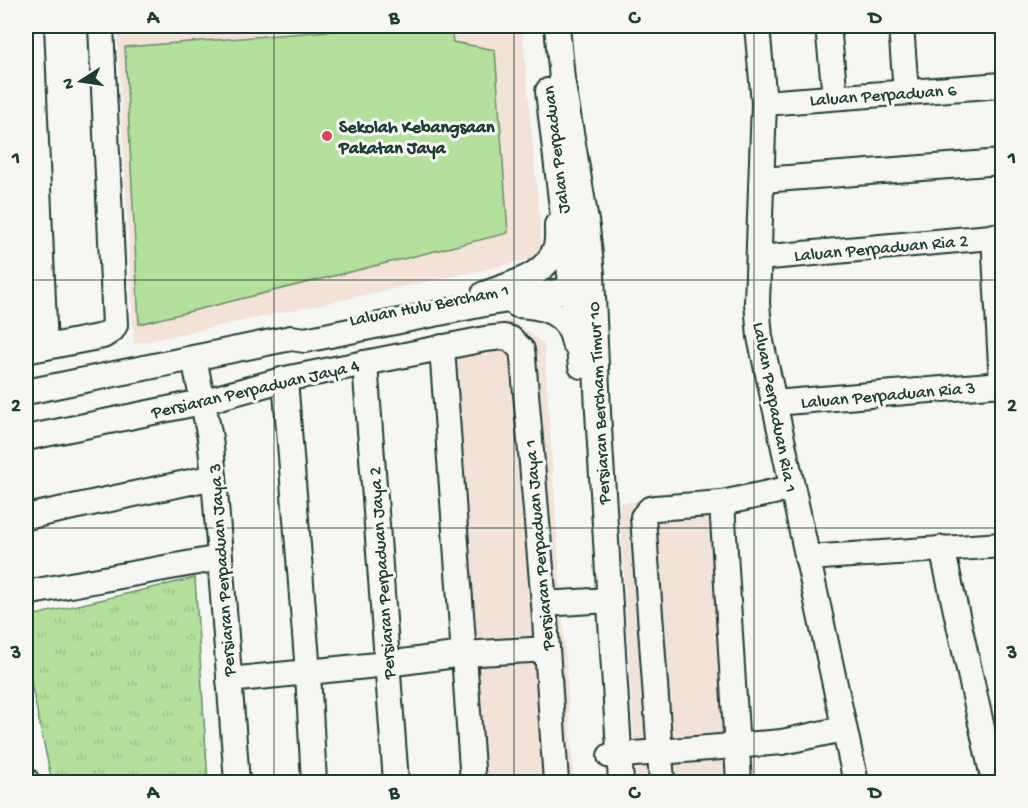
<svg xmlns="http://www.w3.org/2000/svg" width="1028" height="808" font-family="'Gochi Hand',sans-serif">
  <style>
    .built { fill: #f2e2d8 }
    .grass { fill: #b5df9c; stroke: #6a8e68; stroke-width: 1.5 }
    .park { fill: url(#park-tufts); stroke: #6a8e68; stroke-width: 1.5 }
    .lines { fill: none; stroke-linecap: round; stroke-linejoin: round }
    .minor-casing { stroke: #1f3d34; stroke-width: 28 }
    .minor { stroke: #f6f6f2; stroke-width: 24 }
    .grid { fill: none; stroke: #1f3d34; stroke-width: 1.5; stroke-opacity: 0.55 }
    .poi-dot { fill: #d1495b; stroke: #f6f6f2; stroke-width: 2 }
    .labels { text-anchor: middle; stroke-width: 6; stroke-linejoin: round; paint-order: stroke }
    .street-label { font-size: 18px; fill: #1f3d34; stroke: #f6f6f2 }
    .poi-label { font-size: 18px; font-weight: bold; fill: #1f3d34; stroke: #f6f6f2; text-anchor: start }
    .neatline { fill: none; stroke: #1f3d34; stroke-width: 2 }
    .grid-label { font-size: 20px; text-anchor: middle; font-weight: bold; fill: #1f3d34 }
  </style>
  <defs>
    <pattern id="park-tufts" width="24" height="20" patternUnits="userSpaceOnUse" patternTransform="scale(1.5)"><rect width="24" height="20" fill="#b5df9c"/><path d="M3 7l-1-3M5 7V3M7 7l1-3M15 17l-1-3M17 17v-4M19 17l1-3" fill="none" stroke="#9bc087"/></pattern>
  </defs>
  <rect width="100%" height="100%" fill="#f6f6f2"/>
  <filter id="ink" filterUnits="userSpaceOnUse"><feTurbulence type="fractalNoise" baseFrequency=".0167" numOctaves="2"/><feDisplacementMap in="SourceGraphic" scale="12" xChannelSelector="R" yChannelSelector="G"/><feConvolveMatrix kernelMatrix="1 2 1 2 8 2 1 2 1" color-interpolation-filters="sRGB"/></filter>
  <g filter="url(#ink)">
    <!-- built -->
    <g class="built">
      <polygon points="117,26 522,26 542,247 533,259 134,344"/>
      <polygon points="513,320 544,344 574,782 473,782 439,334"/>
      <polygon points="724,493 746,782 637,782 619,503"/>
    </g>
    <!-- grass -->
    <polygon class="grass" points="394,26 451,26 453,42 495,50 508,233 139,324 125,47"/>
    <!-- park -->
    <polygon class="park" points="195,578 208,782 52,782 26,659 26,617"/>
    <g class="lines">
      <defs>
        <g id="minor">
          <polyline points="31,26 45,347"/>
          <polyline points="557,26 562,79 587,227 592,274 598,412 621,782"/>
          <polyline points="757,26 764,103 757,303 760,337 856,782"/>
          <polyline points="828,26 835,97"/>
          <polyline points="901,26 906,92"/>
          <polyline points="548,91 581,366"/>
          <polyline points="764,103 1002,85"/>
          <polyline points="762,180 1002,162"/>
          <polyline points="994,236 1002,384"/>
          <polyline points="759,258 1002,236"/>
          <path d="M484 294C510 284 545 277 555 249 558 242 557 232 557 225"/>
          <path d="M517 305C544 306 569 313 574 343"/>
          <polyline points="442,347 473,782"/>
          <polyline points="26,351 103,336 112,330 115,325 101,26"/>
          <polyline points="194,358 210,438 214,477 237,782"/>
          <polyline points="365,363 396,782"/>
          <polyline points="285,379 308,673 314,782"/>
          <polyline points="26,392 291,338 305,340 484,304 573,289"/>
          <polyline points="774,403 1002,384"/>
          <polyline points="26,438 202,402 285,379 485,339 504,337 511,339 522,350 523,358 544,604 556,782"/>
          <polyline points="722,503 739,782"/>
          <polyline points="26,517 214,477"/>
          <polyline points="942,548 994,782"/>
          <polyline points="807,558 1002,545"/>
          <polyline points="26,593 220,558"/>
          <polyline points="544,604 609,600"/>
          <polyline points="229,680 387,664 463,654 547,649"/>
          <polyline points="610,756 782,742 843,729"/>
          <polyline points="26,780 26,782"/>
          <polyline points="662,782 643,517 650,509 655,508 722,503 792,488"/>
        </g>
      </defs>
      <!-- minor casing -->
      <use href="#minor" class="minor-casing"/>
      <!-- minor -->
      <use href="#minor" class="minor"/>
    </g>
  </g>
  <!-- grid -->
  <path class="grid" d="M274 26V782M514 26V782M754 26V782M26 280H1002M26 528H1002"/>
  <!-- markers -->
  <circle class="poi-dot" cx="327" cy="136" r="6"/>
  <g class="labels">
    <!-- street labels -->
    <g class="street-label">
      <text transform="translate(883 94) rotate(-4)" y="6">Laluan Perpaduan 6</text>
      <text transform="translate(555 150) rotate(-97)" y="6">Jalan Perpaduan</text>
      <text transform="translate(881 247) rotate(-5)" y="6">Laluan Perpaduan Ria 2</text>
      <text transform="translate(429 304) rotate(-11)" y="6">Laluan Hulu Bercham 1</text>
      <text transform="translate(255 388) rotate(-13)" y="6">Persiaran Perpaduan Jaya 4</text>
      <text transform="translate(888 394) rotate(-5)" y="6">Laluan Perpaduan Ria 3</text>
      <text transform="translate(598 403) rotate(-93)" y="6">Persiaran Bercham Timur 10</text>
      <text transform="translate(776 407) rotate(79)" y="6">Laluan Perpaduan Ria 1</text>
      <text transform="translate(538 545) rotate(-95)" y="6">Persiaran Perpaduan Jaya 1</text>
      <text transform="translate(221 570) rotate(-94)" y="6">Persiaran Perpaduan Jaya 3</text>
      <text transform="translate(381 573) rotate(-94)" y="6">Persiaran Perpaduan Jaya 2</text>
    </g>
    <!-- poi labels -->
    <g class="poi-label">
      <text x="339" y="132">Sekolah Kebangsaan<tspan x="339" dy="21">Pakatan Jaya</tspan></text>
    </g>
  </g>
  <!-- margin -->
  <rect width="1028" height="808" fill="none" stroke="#f6f6f2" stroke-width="66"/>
  <!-- north arrow -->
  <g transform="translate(81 81) rotate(258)" stroke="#f6f6f2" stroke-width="4.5" paint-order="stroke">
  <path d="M0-4.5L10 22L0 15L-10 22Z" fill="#1f3d34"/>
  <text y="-9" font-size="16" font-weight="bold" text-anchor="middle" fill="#1f3d34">N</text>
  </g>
  <rect x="33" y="33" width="962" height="742" class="neatline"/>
  <g class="grid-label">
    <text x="153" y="23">A</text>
    <text x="394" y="23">B</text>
    <text x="634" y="23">C</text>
    <text x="875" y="23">D</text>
    <text x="16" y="163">1</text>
    <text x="1012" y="163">1</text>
    <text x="16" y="411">2</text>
    <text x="1012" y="411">2</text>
    <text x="16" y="658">3</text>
    <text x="1012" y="658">3</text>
    <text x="153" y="798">A</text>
    <text x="394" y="798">B</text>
    <text x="634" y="798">C</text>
    <text x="875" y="798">D</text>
  </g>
</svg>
